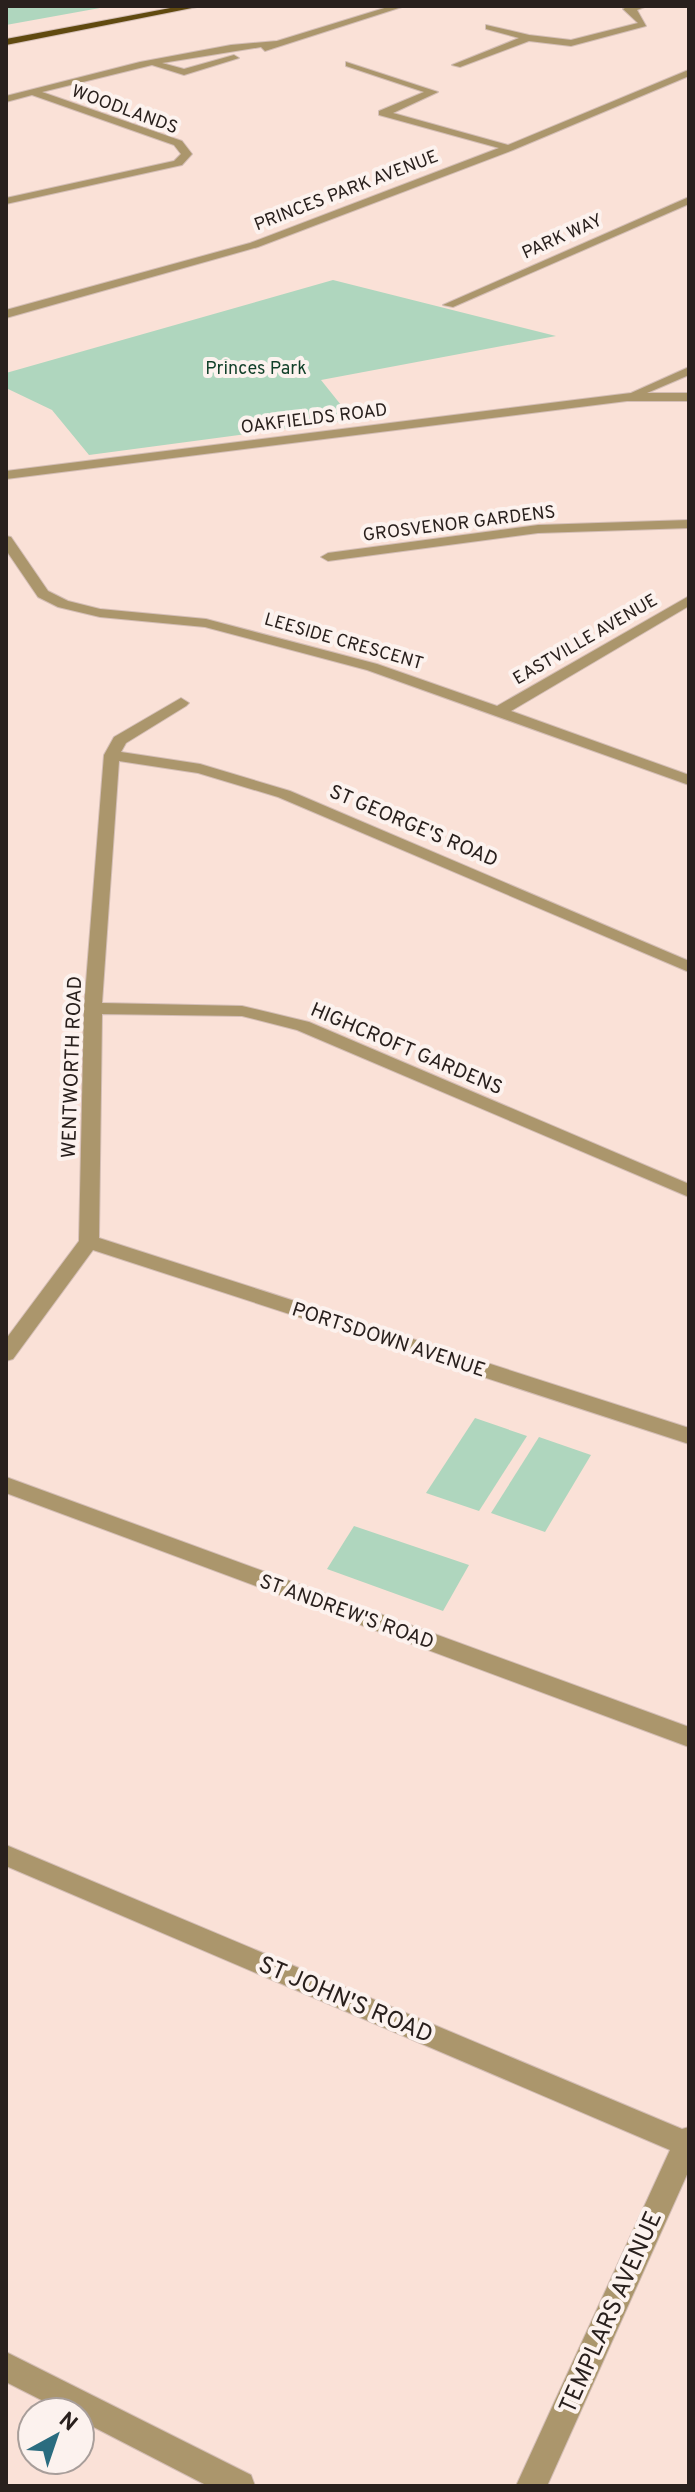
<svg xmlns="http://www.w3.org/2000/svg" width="695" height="2492" font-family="Overpass,sans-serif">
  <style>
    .green { fill: #afd6be }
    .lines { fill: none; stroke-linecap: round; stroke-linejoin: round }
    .minor-casing { stroke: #d4beb6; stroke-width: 2 }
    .trunk-casing { stroke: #d4beb6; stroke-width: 2 }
    .minor { fill: #ab966c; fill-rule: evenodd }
    .trunk { fill: #60490f; fill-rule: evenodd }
    .labels { text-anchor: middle; stroke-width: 8; stroke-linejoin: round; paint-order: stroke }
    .far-street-label { font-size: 18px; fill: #29201d; stroke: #fcf2ee }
    .far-park-label { font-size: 18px; fill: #103f28; stroke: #fcf2ee }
    .street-label { font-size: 20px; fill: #29201d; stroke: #fcf2ee }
    .near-street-label { font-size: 24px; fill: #29201d; stroke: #fcf2ee }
  </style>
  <rect width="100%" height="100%" fill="#fae1d7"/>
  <!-- green -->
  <g class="green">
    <polygon points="6,6 111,6 6,25"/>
    <polygon points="333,280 556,336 321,380 353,420 89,455 52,410 6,388 6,373"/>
    <polygon points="475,1418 527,1436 479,1511 426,1493"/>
    <polygon points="539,1437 591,1455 545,1532 491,1513"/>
    <polygon points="354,1526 469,1565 443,1611 327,1569"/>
  </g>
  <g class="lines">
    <defs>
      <g id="minor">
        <polygon points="391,6 405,6 265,51 261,47 162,63 184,69 234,55 239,58 184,75 152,65 42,92 182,141 192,154 182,165 6,204 6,198 174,161 181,154 174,145 32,95 6,102 6,96 140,62 231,45 277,41"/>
        <polygon points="629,6 647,6 637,10 646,26 571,46 529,41 460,67 452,65 519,38 486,29 486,25 529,35 571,40 638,23 623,9"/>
        <polygon points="346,62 438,92 393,113 508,145 686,71 689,70 689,76 513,150 258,247 6,318 6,310 250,243 499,148 379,115 379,111 424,92 346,66"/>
        <polygon points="689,197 689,204 453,307 443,305"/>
        <polygon points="689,367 689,375 647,393 689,393 689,401 627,401 6,479 6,471 631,393"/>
        <polygon points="689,520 689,528 538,533 328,561 321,557 328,553 538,525"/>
        <polygon points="6,536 11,537 48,591 68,601 100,609 206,619 377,664 497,706 689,596 689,606 511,711 689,775 689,785 367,670 205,627 100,617 58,607 38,597 6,550"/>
        <polygon points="181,698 189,703 186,706 126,743 121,752 200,764 290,791 689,961 689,972 278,797 198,773 119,761 102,1003 242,1006 309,1022 689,1184 689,1197 297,1030 242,1016 102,1014 99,1238 689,1428 689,1444 93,1250 13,1359 6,1361 6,1339 79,1241 84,1008 104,755 114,737"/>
        <polygon points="6,1477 689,1727 689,1747 6,1493"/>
        <polygon points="6,1845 682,2129 689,2127 689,2170 547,2486 516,2486 670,2150 6,1866"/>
        <polygon points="6,2352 251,2475 255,2486 208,2486 80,2420 80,2412 65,2412 6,2382"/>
      </g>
      <polygon id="trunk" points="181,6 202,6 6,45 6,39"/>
    </defs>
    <!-- minor casing -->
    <use href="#minor" class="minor-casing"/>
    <!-- trunk casing -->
    <use href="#trunk" class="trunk-casing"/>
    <!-- minor -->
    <use href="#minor" class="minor"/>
    <!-- trunk -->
    <use href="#trunk" class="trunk"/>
  </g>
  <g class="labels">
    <!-- far-street labels -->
    <g class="far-street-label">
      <text transform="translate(125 109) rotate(20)" y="6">WOODLANDS</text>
      <text transform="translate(346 190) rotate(-21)" y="6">PRINCES PARK AVENUE</text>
      <text transform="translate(562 236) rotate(-24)" y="6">PARK WAY</text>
      <text transform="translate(314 418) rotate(-7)" y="6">OAKFIELDS ROAD</text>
      <text transform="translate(459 523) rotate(-7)" y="6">GROSVENOR GARDENS</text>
      <text transform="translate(585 639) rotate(-30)" y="6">EASTVILLE AVENUE</text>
      <text transform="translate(344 641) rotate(16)" y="6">LEESIDE CRESCENT</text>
    </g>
    <!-- far-park labels -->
    <g class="far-park-label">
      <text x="256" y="374">Princes Park</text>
    </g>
    <!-- street labels -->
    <g class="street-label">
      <text transform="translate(414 825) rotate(23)" y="7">ST GEORGE'S ROAD</text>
      <text transform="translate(407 1048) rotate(23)" y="7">HIGHCROFT GARDENS</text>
      <text transform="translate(71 1067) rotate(-88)" y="7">WENTWORTH ROAD</text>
      <text transform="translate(389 1339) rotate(18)" y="7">PORTSDOWN AVENUE</text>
      <text transform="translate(347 1611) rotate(20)" y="7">ST ANDREW'S ROAD</text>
    </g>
    <!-- near-street labels -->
    <g class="near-street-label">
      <text transform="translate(346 1999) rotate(23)" y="8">ST JOHN'S ROAD</text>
      <text transform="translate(610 2312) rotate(-66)" y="8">TEMPLARS AVENUE</text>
    </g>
  </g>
  <!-- border -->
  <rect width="695" height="2492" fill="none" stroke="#29201d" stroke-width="16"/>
  <!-- north arrow -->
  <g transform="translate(56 2436) rotate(40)"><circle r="38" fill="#fcf2ee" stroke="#a89e9a" stroke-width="2"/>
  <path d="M0-6L14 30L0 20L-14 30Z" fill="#2a6c7f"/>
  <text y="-12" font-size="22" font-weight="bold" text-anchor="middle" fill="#29201d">N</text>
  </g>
</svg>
